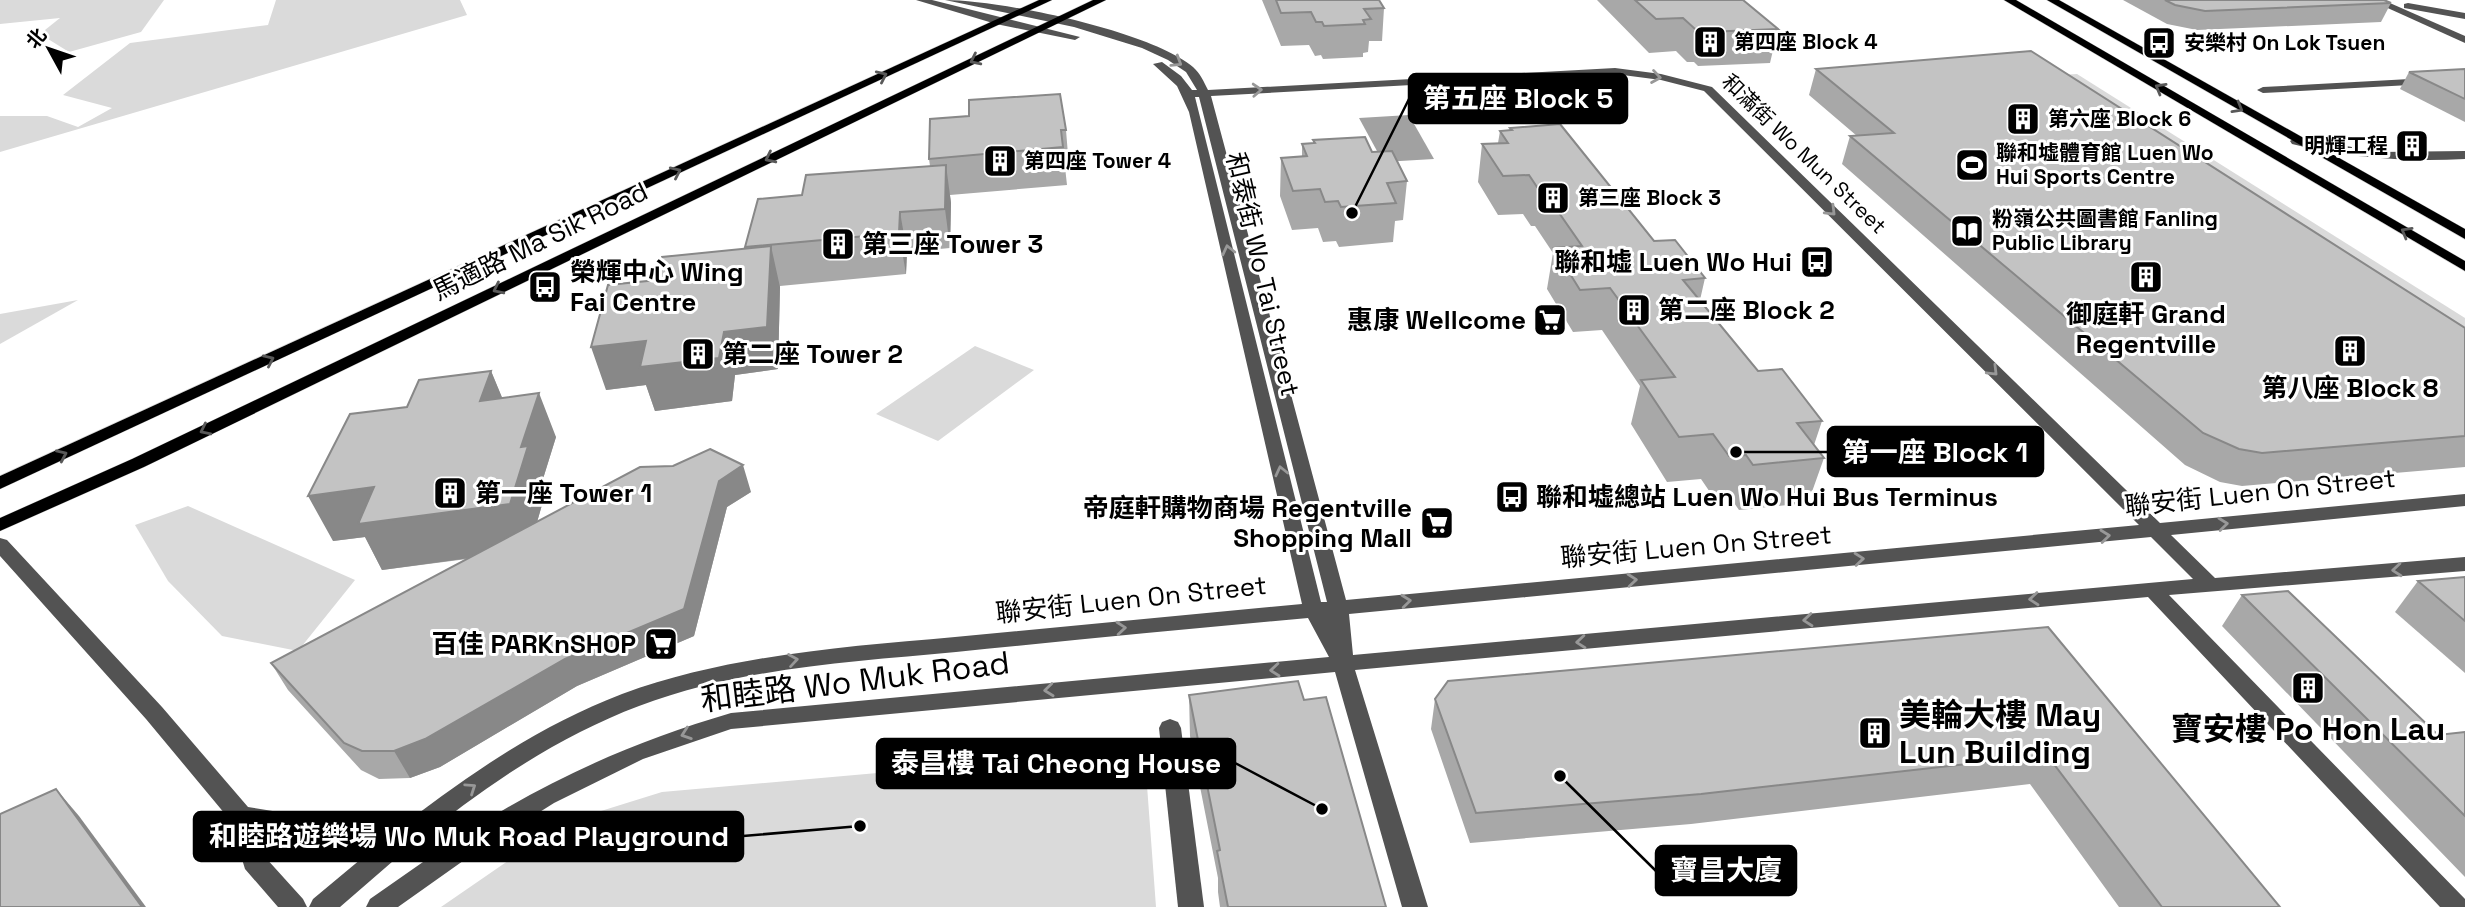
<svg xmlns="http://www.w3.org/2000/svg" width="2465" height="907" font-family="'Space Grotesk','Noto Sans SC',sans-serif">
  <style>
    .green { fill: #dadada }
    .water { fill: #a1a1a1 }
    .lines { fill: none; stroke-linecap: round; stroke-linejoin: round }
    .major-casing { stroke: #dbdbdb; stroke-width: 1 }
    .minor { fill: #535353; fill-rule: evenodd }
    .major { fill: #000; fill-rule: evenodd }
    .wall { fill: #a8a8a8 }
    .shaded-wall { fill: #888 }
    .building { fill: #c3c3c3; stroke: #888; stroke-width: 2 }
    .oneway { stroke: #595959 }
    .oneway2 { stroke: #989898 }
    .labels { text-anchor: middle; stroke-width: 6; stroke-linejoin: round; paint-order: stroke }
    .far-poi-label { font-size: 21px; font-weight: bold; fill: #000; stroke: #fff; text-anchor: start }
    .far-street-label { font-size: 21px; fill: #000; stroke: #fff }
    .street-label { font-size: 26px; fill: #000; stroke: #fff }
    .poi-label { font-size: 26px; font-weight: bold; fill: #000; stroke: #fff; text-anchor: start }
    .near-street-label { font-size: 32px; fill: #000; stroke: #fff }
    .near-poi-label { font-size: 32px; font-weight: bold; fill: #000; stroke: #fff; text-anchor: start }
    .leader { fill: none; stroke: #000; stroke-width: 2.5 }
    .callout-dot { fill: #000; stroke: #fff; stroke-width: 2.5 }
    .callout { fill: #000; stroke: #000; stroke-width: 2.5 }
    .callout-label { font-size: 28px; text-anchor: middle; font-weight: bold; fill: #fff }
  </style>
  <rect width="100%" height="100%" fill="#fff"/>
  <!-- green -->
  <g class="green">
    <polygon points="0,0 164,0 141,32 69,52 40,34 60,18 0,24"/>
    <polygon points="276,0 460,0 467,15 0,152 0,116 47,116 78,127 112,108 63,95 130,43 268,25"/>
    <polygon points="2077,74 2465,318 2465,373 2022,77"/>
    <polygon points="78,300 0,344 0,314"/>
    <polygon points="975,346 1034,370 938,441 876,414"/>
    <polygon points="188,506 355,580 298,651 222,636 168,581 135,525"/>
    <path d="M1103 753C1124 753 1135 752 1146 772L1156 907H441L537 841 601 811 662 792Z"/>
  </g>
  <!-- water -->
  <polygon class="water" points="1409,115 1434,159 1383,162 1359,118"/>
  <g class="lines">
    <defs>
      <g id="major">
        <polygon points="1039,0 1052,0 0,489 0,476"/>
        <polygon points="1093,0 1106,0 144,467 0,531 0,518 132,459"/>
        <polygon points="2004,0 2016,0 2465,261 2465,271"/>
        <polygon points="2047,0 2059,0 2465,229 2465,239"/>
      </g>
    </defs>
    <!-- major casing -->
    <use href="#major" class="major-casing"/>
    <!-- minor -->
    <g class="minor">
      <polygon points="916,0 932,0 1080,37 1075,40 996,24"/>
      <path d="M945 0C1001 0 1151 31 1193 67 1200 73 1204 82 1208 90L1615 68 1661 74 1712 87 2160 523 2465 494V506L2171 535 2215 578 2465 557V571L2169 595 2465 899V907H2440L2148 597 1355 670 1428 907H1402L1335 672 731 729 643 759 554 803 470 856 398 907H366L370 899 423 862 400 855 340 907H309L313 899 373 849 256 828 265 857 303 899 307 907H278L245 869 230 820 146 719 0 556V538L7 540 162 707 248 807 359 825 393 833C463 778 538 726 622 694 729 655 842 647 955 637 1070 626 1186 615 1302 604L1189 112 1177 86 1153 64 1162 62 1181 76 1192 90H1197L1186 72 1168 60 1142 48 1074 27ZM1615 74 1661 80 1704 91 2139 525 1346 600 1211 96ZM1195 97H1199L1327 602H1321ZM2151 537 2193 579 1353 655 1349 614ZM1308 618 1329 657 731 713C628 743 534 786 445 847L419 840C485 786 559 736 639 706 740 668 849 662 956 652 1073 640 1190 629 1308 618Z"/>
      <polygon points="2370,0 2383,0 2465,36 2465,43"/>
      <polygon points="2408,3 2465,13 2465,19 2404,8 2404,4"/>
      <polygon points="2465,76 2465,82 2263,93 2257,90 2263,87"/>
      <path d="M2296 137 2380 152 2465 151V159C2406 162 2349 158 2292 144L2290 141Z"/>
      <polygon points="1170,719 1178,722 1181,728 1204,907 1178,907 1159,728 1162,722"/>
    </g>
    <!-- major -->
    <use href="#major" class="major"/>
  </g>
  <!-- wall -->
  <g class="wall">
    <polygon points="1262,0 1379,0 1384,8 1382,41 1369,41 1368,52 1363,53 1363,57 1323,59 1321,55 1315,56 1309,45 1281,46"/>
    <polygon points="1597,0 1743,0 1778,29 1770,63 1698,66 1694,62 1687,62 1676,51 1649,53"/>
    <polygon points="2123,0 2384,0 2391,3 2381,22 2197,30 2167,24"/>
    <polygon points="1816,69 2465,328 2465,467 2242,486 2220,482 2185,465 1842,164 1850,136 1857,136 1809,95"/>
    <polygon points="2465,69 2465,122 2400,89 2409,72"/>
    <polygon points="930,119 1066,130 1069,167 1065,167 1067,185 950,195 951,203 950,248 907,252 906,274 780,286 778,369 735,375 732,401 655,411 646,385 606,390 657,280 745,249 745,247 802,195 930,166 929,159"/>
    <polygon points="1510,128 1654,241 1705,278 1700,300 1758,371 1822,421 1814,445 1824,458 1808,503 1739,510 1732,500 1716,501 1701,479 1667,482 1631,424 1640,386 1602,330 1573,332 1547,289 1553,253 1535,226 1531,226 1523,214 1498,215 1478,182 1482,144 1498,143 1500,131 1509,131"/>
    <polygon points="1313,140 1372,152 1407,181 1403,220 1395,221 1393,242 1339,247 1336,241 1323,242 1318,228 1292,230 1280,196 1281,158 1302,156 1302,144 1313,143"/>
    <polygon points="491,371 502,398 556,437 542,482 546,491 537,522 751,492 727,507 694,636 577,686 440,767 410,778 379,779 361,770 288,690 271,663 467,559 382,570 365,537 333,541 407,407"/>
    <polygon points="2465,577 2465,673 2395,612 2418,581"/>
    <polygon points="2242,595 2438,735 2465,732 2465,877 2222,626"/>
    <polygon points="2048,627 2280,907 2119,907 2030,784 1691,824 1470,843 1431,729 1435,699"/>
    <polygon points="1189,695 1304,700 1386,907 1220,907 1218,892 1218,878 1190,736"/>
  </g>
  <!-- shaded-wall -->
  <g class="shaded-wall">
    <polygon points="946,165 951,203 950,248 945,209"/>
    <polygon points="900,212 907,252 906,274 899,233"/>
    <polygon points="771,246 780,287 778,369 735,375 732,401 655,411 646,385 606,390 591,347 724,332"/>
    <polygon points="491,371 509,414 480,401"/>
    <polygon points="539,393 556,437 542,482 546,491 529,550 382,570 365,537 333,541 308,496 374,487 521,447"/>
    <polygon points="743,465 751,492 727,507 694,636 577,686 440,767 410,778 394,751 719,481"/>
    <polygon points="56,789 79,816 146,907 142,907"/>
  </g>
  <!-- building -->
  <g class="building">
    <polygon points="1276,0 1379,0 1384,8 1364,9 1371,19 1363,20 1365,24 1324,26 1322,22 1316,22 1311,12 1281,13"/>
    <polygon points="1635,0 1743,0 1778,29 1706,32 1701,28 1695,29 1683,18 1656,19"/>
    <polygon points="2165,0 2384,0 2391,3 2205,11 2175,5"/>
    <polygon points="2031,51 2465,328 2465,436 2262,453 2239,449 2203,433 1850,136 1894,133 1816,69"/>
    <polygon points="2465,69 2465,99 2409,72"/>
    <polygon points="1060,94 1066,130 1061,130 1063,147 929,159 930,119 969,116 969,100"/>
    <polygon points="1560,124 1654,241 1675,240 1705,278 1683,280 1758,371 1782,369 1822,421 1797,423 1824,458 1753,465 1746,455 1729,456 1713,434 1679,437 1641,380 1675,377 1610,288 1580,290 1554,248 1582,246 1541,187 1537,187 1529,175 1503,176 1482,144 1508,143 1500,131 1512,130 1510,128"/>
    <polygon points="1365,137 1372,152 1392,151 1407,181 1387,183 1396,203 1341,207 1338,201 1325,202 1320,189 1293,191 1281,158 1307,156 1302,144 1315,143 1313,140"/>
    <polygon points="946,165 945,209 900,212 899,233 745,247 758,199 802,195 806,175"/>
    <polygon points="771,246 767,327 724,332 719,358 640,367 646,341 591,347 608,285 657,280 662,257"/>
    <polygon points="491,371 480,401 539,393 521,447 528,446 510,504 358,524 374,487 308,496 350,414 407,407 419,380"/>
    <polygon points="710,449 743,465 719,481 684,609 565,659 425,739 394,751 362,751 344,743 271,663 640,467 673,466"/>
    <polygon points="2465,577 2465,621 2418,581"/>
    <polygon points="2288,591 2438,735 2465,732 2465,816 2242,595"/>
    <polygon points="2048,627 2280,907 2162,907 2047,755 1701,794 1476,813 1435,699 1448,681"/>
    <polygon points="1298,681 1304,700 1326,697 1386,907 1228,907 1217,851 1220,850 1189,695"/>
    <polygon points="56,789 142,907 0,907 0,814"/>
  </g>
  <!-- one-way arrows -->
  <defs><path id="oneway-chevron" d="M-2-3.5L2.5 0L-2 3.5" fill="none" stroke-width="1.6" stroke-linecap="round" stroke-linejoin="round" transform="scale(1.75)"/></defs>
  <g class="oneway">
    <use href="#oneway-chevron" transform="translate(975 60) rotate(154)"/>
    <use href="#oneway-chevron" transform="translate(882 76) rotate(-25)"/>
    <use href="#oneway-chevron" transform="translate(2160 88) rotate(-150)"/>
    <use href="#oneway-chevron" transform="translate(2238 108) rotate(30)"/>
    <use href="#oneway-chevron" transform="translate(770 158) rotate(154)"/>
    <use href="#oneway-chevron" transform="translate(676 172) rotate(-25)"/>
    <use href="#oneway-chevron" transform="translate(2406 232) rotate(-150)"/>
    <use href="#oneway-chevron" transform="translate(498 289) rotate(154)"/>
    <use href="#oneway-chevron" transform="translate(269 360) rotate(-25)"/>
    <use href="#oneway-chevron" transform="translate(205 430) rotate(154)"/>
    <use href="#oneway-chevron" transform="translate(62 455) rotate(-24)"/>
  </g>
  <g class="oneway2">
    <use href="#oneway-chevron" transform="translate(1177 62) rotate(32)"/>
    <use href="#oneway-chevron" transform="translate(1656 77) rotate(9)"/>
    <use href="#oneway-chevron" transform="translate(1257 90) rotate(-3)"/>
    <use href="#oneway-chevron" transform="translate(1831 211) rotate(45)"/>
    <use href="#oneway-chevron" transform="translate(1228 250) rotate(-103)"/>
    <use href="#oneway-chevron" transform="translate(1993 371) rotate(45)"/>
    <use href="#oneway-chevron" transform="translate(1281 471) rotate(-103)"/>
    <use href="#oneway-chevron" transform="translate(2223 524) rotate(-6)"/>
    <use href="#oneway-chevron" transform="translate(2105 536) rotate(-6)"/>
    <use href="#oneway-chevron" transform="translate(1859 559) rotate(-5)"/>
    <use href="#oneway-chevron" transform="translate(2397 570) rotate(175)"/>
    <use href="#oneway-chevron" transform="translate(1632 580) rotate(-5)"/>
    <use href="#oneway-chevron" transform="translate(2034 599) rotate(175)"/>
    <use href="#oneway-chevron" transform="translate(1406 601) rotate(-6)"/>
    <use href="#oneway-chevron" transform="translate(1808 620) rotate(175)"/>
    <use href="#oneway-chevron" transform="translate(1121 628) rotate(-5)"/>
    <use href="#oneway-chevron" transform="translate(1581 642) rotate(175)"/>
    <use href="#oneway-chevron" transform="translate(793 660) rotate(-9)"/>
    <use href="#oneway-chevron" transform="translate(1275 670) rotate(175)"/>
    <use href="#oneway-chevron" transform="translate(1049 690) rotate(174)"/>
    <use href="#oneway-chevron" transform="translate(686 734) rotate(161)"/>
    <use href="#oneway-chevron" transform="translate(471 788) rotate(-34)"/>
  </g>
  <!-- icons -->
  <defs>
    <symbol id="building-square" viewBox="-11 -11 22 22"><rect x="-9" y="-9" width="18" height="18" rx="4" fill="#000" stroke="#fff"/><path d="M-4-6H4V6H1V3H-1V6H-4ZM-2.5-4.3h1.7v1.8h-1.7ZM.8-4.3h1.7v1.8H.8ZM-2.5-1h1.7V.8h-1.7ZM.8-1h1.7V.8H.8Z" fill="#fff"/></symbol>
    <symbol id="bus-square" viewBox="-11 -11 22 22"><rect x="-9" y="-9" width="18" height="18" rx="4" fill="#000" stroke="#fff"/><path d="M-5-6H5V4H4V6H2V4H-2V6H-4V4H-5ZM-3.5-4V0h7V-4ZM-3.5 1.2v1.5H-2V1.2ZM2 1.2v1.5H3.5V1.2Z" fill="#fff"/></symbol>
    <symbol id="stadium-square" viewBox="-11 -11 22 22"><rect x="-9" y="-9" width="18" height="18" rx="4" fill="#000" stroke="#fff"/><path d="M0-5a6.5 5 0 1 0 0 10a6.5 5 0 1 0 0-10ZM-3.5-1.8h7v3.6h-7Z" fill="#fff"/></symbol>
    <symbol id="library-square" viewBox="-11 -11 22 22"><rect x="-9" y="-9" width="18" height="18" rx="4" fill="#000" stroke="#fff"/><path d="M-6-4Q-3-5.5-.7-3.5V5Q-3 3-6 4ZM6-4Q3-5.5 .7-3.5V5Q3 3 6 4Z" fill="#fff"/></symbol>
    <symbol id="supermarket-square" viewBox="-11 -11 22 22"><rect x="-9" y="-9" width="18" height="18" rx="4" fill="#000" stroke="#fff"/><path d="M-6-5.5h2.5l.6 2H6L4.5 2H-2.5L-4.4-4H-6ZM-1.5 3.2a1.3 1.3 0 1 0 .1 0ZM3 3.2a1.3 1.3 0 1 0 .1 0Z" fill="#fff"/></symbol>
  </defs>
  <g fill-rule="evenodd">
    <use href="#building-square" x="1691" y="23" width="38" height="38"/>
    <use href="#bus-square" x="2140" y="24" width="38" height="38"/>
    <use href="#building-square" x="2004" y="100" width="38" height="38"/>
    <use href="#building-square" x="2393" y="127" width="38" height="38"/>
    <use href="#building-square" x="981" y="142" width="38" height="38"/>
    <use href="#stadium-square" x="1953" y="146" width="38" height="38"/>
    <use href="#building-square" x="1534" y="179" width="38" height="38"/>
    <use href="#library-square" x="1948" y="212" width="38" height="38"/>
    <use href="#building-square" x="819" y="225" width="38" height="38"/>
    <use href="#bus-square" x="1798" y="243" width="38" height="38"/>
    <use href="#building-square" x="2127" y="258" width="38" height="38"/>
    <use href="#bus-square" x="526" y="268" width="38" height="38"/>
    <use href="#building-square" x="1615" y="291" width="38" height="38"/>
    <use href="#supermarket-square" x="1531" y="301" width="38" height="38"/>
    <use href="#building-square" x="2331" y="332" width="38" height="38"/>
    <use href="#building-square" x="679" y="335" width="38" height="38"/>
    <use href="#building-square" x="431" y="474" width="38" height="38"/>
    <use href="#bus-square" x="1493" y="478" width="38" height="38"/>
    <use href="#supermarket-square" x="1418" y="504" width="38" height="38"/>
    <use href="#supermarket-square" x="642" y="625" width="38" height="38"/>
    <use href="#building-square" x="2289" y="669" width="38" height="38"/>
    <use href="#building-square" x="1856" y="714" width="38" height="38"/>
  </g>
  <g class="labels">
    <!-- far-poi labels -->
    <g class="far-poi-label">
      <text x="1734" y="49">第四座 Block 4</text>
      <text x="2184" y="50">安樂村 On Lok Tsuen</text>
      <text x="2048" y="126">第六座 Block 6</text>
      <text x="2388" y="153" text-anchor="end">明輝工程</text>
      <text x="1996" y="160">聯和墟體育館 Luen Wo<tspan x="1996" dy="24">Hui Sports Centre</tspan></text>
      <text x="1024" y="168">第四座 Tower 4</text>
      <text x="1578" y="205">第三座 Block 3</text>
      <text x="1992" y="226">粉嶺公共圖書館 Fanling<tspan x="1992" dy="24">Public Library</tspan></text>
    </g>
    <!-- far-street labels -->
    <g class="far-street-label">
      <text transform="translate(1804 154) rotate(44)" y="7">和滿街 Wo Mun Street</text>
    </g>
    <!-- street labels -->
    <g class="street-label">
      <text transform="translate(540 241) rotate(-26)" y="9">馬適路 Ma Sik Road</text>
      <text transform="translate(1263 274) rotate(77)" y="9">和泰街 Wo Tai Street</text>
      <text transform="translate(2260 492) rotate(-6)" y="9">聯安街 Luen On Street</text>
      <text transform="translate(1696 546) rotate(-5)" y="9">聯安街 Luen On Street</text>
      <text transform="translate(1131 599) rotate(-6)" y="9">聯安街 Luen On Street</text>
    </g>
    <!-- poi labels -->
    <g class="poi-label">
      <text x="862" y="253">第三座 Tower 3</text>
      <text x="1792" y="271" text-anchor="end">聯和墟 Luen Wo Hui</text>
      <text x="570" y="281">榮輝中心 Wing<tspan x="570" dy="30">Fai Centre</tspan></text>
      <text x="1658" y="319">第二座 Block 2</text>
      <text x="2146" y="323" text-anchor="middle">御庭軒 Grand<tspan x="2146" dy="30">Regentville</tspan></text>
      <text x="1526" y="329" text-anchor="end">惠康 Wellcome</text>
      <text x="722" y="363">第二座 Tower 2</text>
      <text x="2350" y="397" text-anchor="middle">第八座 Block 8</text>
      <text x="475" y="502">第一座 Tower 1</text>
      <text x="1536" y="506">聯和墟總站 Luen Wo Hui Bus Terminus</text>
      <text x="1412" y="517" text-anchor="end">帝庭軒購物商場 Regentville<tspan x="1412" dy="30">Shopping Mall</tspan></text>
      <text x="636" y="653" text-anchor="end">百佳 PARKnSHOP</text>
    </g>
    <!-- near-street labels -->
    <g class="near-street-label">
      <text transform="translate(855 681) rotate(-7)" y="11">和睦路 Wo Muk Road</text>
    </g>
    <!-- near-poi labels -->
    <g class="near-poi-label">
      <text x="1899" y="726">美輪大樓 May<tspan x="1899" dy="37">Lun Building</tspan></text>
      <text x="2308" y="740" text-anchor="middle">寶安樓 Po Hon Lau</text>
    </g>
  </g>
  <!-- callouts -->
  <path class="leader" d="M1352 213L1409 99M1736 452L1828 452M1322 809L1235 763M860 826L743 836M1560 776L1656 871"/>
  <g class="callout-dot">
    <circle cx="1352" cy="213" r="7"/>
    <circle cx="1736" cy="452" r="7"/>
    <circle cx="1322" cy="809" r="7"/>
    <circle cx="860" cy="826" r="7"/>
    <circle cx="1560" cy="776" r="7"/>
  </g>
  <g class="callout">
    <rect x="1409" y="74" width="218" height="49" rx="7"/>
    <rect x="1828" y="427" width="215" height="49" rx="7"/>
    <rect x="877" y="739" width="358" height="49" rx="7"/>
    <rect x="194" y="812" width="549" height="49" rx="7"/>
    <rect x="1656" y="846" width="140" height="49" rx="7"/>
  </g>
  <g class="callout-label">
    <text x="1518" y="108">第五座 Block 5</text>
    <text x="1935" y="462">第一座 Block 1</text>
    <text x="1056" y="773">泰昌樓 Tai Cheong House</text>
    <text x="469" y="846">和睦路遊樂場 Wo Muk Road Playground</text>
    <text x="1726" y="880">寶昌大廈</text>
  </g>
  <!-- north arrow -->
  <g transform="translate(49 49) rotate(310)" stroke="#ffffff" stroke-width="5" paint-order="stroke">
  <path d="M0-5L12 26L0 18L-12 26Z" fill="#000000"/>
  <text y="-10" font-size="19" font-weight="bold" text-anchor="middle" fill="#000000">北</text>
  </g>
</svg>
